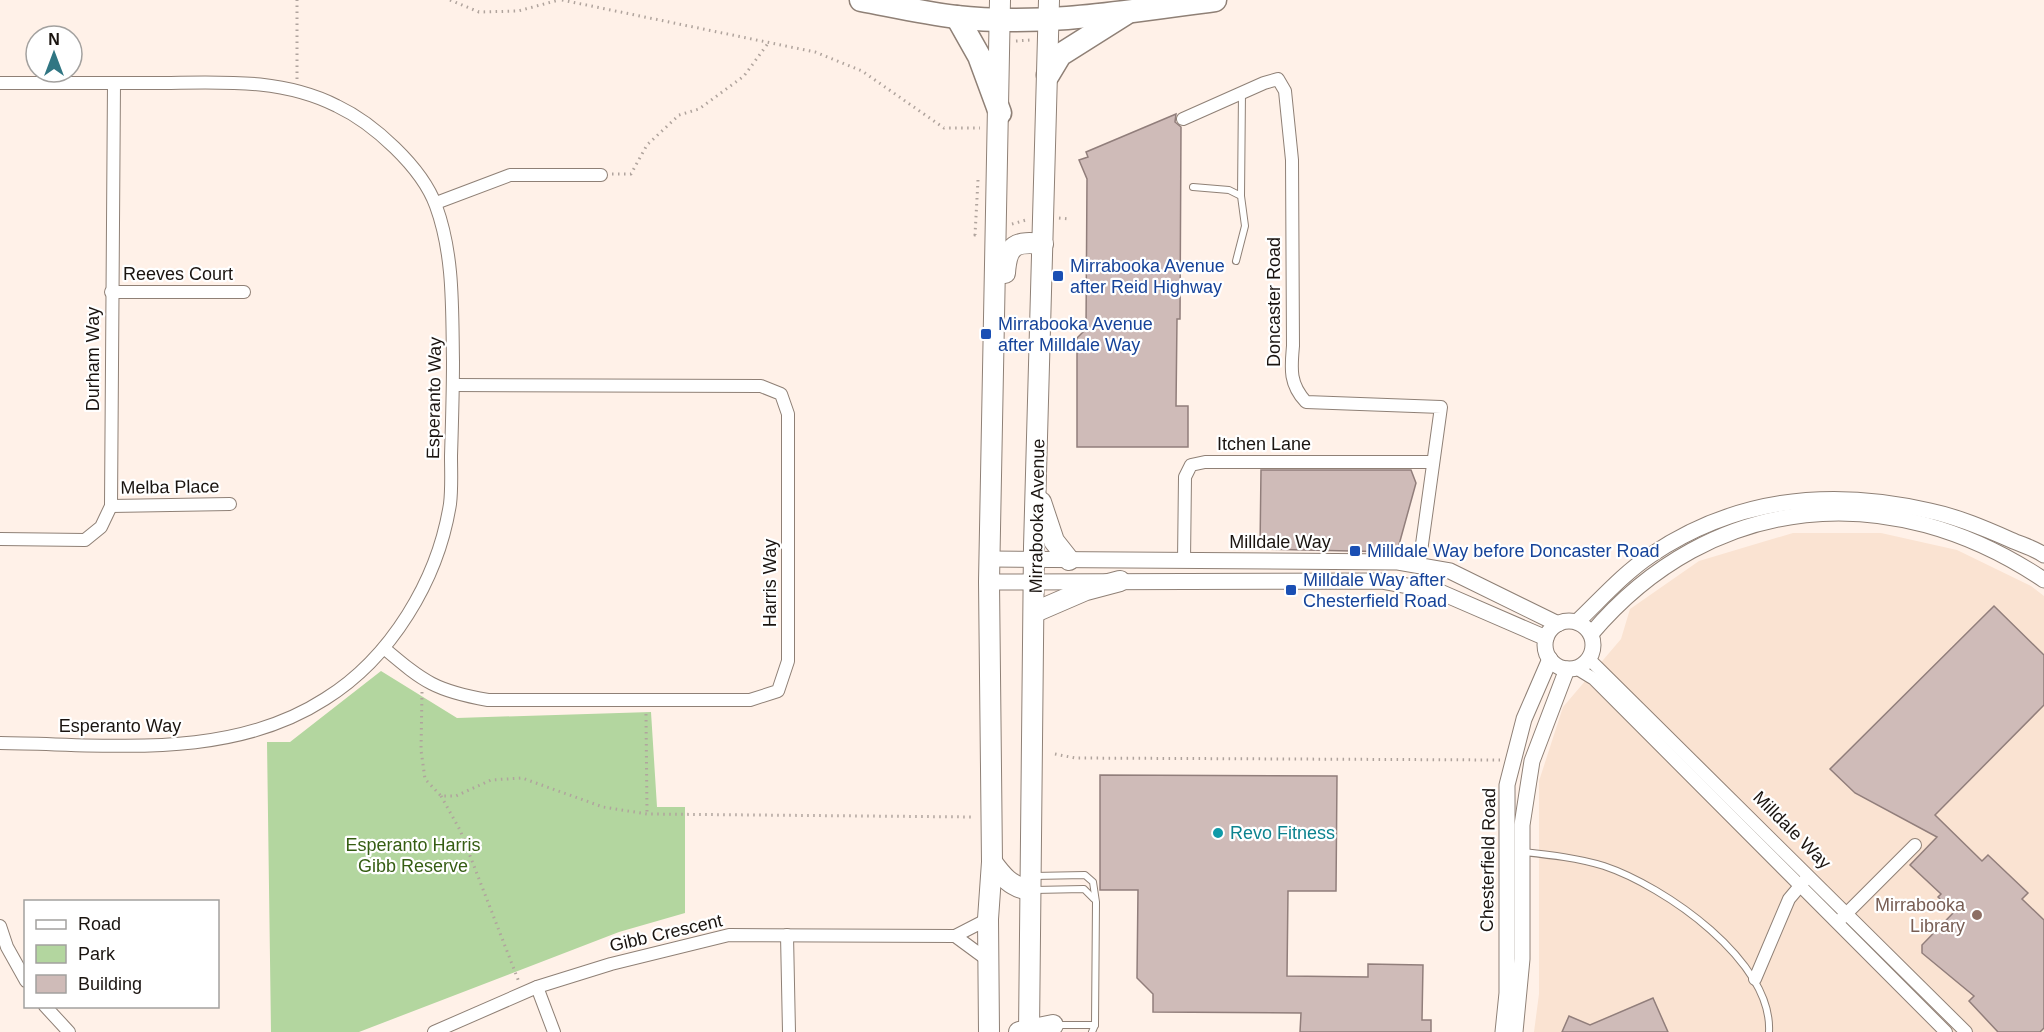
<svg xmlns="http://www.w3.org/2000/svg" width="2044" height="1032" font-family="Helvetica,sans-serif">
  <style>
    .built { fill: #fae3d2 }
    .green { fill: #b3d69f }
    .building { fill: #cfbbb8; stroke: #917e7b; stroke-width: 1.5 }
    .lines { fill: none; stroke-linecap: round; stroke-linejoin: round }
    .service-casing { stroke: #8f8076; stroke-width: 8 }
    .minor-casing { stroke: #8f8076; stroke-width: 14 }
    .tertiary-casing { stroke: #8f8076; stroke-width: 17 }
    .primary-casing { stroke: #8f8076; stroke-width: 22 }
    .motorway-casing { stroke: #8f8076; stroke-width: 25 }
    .path { stroke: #b0a49d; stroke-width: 3; stroke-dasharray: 1.5 4.5; stroke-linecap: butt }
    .service { stroke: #fff; stroke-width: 6 }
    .minor { stroke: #fff; stroke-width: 12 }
    .tertiary { stroke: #fff; stroke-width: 15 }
    .primary { stroke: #fff; stroke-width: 20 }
    .motorway { stroke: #fff; stroke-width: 22 }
    .transit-dot { fill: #1a4fb4; stroke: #fff; stroke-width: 2 }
    .culture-dot { fill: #0f9aa8; stroke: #fff; stroke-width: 2 }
    .education-dot { fill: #8d6e63; stroke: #fff; stroke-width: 2 }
    .labels { text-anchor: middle; stroke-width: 4.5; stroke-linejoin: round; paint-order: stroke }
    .transit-label { font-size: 18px; fill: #164399; stroke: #fff; text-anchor: start }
    .street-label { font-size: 18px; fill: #1a1410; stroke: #fff }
    .culture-label { font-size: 18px; fill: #0d838f; stroke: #fff; text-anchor: start }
    .park-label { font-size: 18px; fill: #355d13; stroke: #fff }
    .education-label { font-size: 18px; fill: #785e54; stroke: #fff; text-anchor: end }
  </style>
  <rect width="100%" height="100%" fill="#fff1e8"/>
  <!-- built -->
  <polygon class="built" points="1793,533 1881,533 1957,550 2031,586 2044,596 2044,1032 1534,1032 1539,994 1539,781 1563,707 1621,639 1630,609 1699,561"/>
  <!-- green -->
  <polygon class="green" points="381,671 457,718 651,712 657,807 685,807 685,913 619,932 359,1032 271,1032 267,742 290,742"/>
  <!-- building -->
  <g class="building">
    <polygon points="1176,114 1175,122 1181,127 1180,319 1177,319 1176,406 1188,406 1188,447 1077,447 1077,338 1086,329 1087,179 1079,160 1088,157 1086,152"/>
    <polygon points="1261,470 1411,470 1416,483 1397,552 1260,549"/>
    <polygon points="1994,606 2044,655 2044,705 1935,815 1982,861 1988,855 2028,893 2022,899 2044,920 2044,1028 2040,1032 1998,1032 1969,1001 1974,996 1922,953 1922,945 1954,912 1938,897 1941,894 1910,865 1937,837 1855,793 1830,769"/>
    <polygon points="1100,775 1337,776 1336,891 1288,891 1287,976 1368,977 1368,964 1423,965 1422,1020 1431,1020 1431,1032 1300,1032 1301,1013 1153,1012 1153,994 1137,978 1138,890 1100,890"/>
    <polygon points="1653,998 1668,1032 1562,1032 1569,1016 1590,1025"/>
  </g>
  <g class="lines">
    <defs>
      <g id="service">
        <polyline points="1193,187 1229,190 1241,196 1245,226 1236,261"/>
        <polyline points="1241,196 1242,92"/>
        <path d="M1523 852C1551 855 1578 858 1604 866 1664 886 1773 961 1769 1032"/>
        <polyline points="1033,876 1085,875 1093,882 1096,902 1095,1025 1092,1032"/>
        <polyline points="1034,890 1084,889 1094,899"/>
        <polyline points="1057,1025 1095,1025"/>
      </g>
      <g id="minor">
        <path d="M0 83C50 83 100 83 150 83 213 83 278 76 337 106 373 123 422 167 436 206 454 255 452 309 453 361 453 392 452 424 451 456 451 471 452 488 450 504 438 580 391 658 325 699 229 761 109 744 0 743"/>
        <path d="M1183 119 1264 83 1278 79 1285 91 1292 160 1293 346C1291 368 1289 384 1306 402L1441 407 1419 566"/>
        <polyline points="436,203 510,175 601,175"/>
        <polyline points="111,292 244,292"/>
        <polyline points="111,506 230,504"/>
        <polyline points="0,539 85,540 101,527 111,506 114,83"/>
        <polyline points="1184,561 1185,477 1191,465 1205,462 1433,462"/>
        <path d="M385 649C424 682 436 691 488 700H750L778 691 788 661V414L781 394 761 386 453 385"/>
        <polyline points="1589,659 1966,1032"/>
        <polyline points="1576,668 1594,679 1946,1032"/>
        <polyline points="1842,918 1915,845"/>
        <polyline points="0,926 7,947 26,981"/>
        <polyline points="787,935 789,1032"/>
        <polyline points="955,936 989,961"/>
        <polyline points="1755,979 1789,899 1805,880"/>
        <polyline points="537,987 554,1032"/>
        <polyline points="45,1006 69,1032"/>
        <polyline points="434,1032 537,987 611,964 729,935 955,936 988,919"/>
      </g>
      <g id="tertiary">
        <polyline points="990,559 1398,562 1450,571 1558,624"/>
        <polyline points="989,582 1381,581 1440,592 1546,638"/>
        <circle cx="1569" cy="645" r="24"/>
        <path d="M1577 622C1601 599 1624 573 1651 555 1737 497 1831 488 1930 511 1958 517 1984 528 2011 540 2022 545 2034 548 2044 555"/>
        <path d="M1591 634C1712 491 1891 477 2044 580"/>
        <polyline points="1503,1032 1507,993 1507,785 1524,719 1550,659"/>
        <polyline points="1515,1032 1522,959 1522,825 1532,761 1567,669"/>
      </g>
      <g id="primary">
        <path d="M1005 273C1007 244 1016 241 1043 244"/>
        <polyline points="1041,502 1054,541 1069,560"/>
        <polyline points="1035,612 1086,590 1120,581"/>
        <path d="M992 862C1002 876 1011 887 1029 890"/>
        <polyline points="989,1032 988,919 992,862 989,582 1000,0"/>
        <polyline points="1019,1032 1053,1025"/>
        <polyline points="1029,1032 1034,547 1049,0"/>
      </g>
      <g id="motorway">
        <path d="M861 0C893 6 924 13 956 17 1041 27 1131 11 1215 0"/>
        <polyline points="957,17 979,56 1000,113"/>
        <polyline points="1048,75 1060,55 1125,14"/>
      </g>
    </defs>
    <!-- service casing -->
    <use href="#service" class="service-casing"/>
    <!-- minor casing -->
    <use href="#minor" class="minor-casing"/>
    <!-- tertiary casing -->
    <use href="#tertiary" class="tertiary-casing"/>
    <!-- primary casing -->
    <use href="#primary" class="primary-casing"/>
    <!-- motorway casing -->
    <use href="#motorway" class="motorway-casing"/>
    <!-- path -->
    <g class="path">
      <polyline points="450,0 479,12 518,11 559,0"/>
      <polyline points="562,0 815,52 862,71 944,128 980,128"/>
      <polyline points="1016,41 1031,40"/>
      <polyline points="297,79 297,0"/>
      <polyline points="612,174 631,174 647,145 679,115 699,109 744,76 769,42"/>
      <polyline points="978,180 975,235 979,233"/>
      <polyline points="1059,218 1069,219"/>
      <polyline points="1012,224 1026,220"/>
      <polyline points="422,692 421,750 425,779 441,796 456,796 491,780 522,778 603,807 647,814 973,817"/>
      <polyline points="646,714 647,814"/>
      <polyline points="1055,754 1075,758 1500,760"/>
      <polyline points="441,796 460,830 519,982"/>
    </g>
    <!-- service -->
    <use href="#service" class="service"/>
    <!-- minor -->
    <use href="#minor" class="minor"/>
    <!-- tertiary -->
    <use href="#tertiary" class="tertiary"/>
    <!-- primary -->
    <use href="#primary" class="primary"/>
    <!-- motorway -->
    <use href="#motorway" class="motorway"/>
  </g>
  <!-- markers -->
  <g class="transit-dot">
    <rect x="1052" y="270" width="12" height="12" rx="3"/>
    <rect x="980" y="328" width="12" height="12" rx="3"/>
    <rect x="1349" y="545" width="12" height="12" rx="3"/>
    <rect x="1285" y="584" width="12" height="12" rx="3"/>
  </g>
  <circle class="culture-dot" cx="1218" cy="833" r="6"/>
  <circle class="education-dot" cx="1977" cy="915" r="6"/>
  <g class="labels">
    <!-- transit labels -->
    <g class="transit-label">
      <text x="1070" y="272">Mirrabooka Avenue<tspan x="1070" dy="21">after Reid Highway</tspan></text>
      <text x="998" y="330">Mirrabooka Avenue<tspan x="998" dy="21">after Milldale Way</tspan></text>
      <text x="1367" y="557">Milldale Way before Doncaster Road</text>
      <text x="1303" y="586">Milldale Way after<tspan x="1303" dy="21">Chesterfield Road</tspan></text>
    </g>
    <!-- street labels -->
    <g class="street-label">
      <text x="178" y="280">Reeves Court</text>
      <text transform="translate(1274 302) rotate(-90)" y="6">Doncaster Road</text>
      <text transform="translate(93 359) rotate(-90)" y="6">Durham Way</text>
      <text transform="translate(434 398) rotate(-89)" y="6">Esperanto Way</text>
      <text x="1264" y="450">Itchen Lane</text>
      <text transform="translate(170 487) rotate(-1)" y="6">Melba Place</text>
      <text transform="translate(1037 516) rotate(-89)" y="6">Mirrabooka Avenue</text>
      <text x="1280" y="548">Milldale Way</text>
      <text transform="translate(770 583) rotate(-90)" y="6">Harris Way</text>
      <text x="120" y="732">Esperanto Way</text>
      <text transform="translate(1792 830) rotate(45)" y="6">Milldale Way</text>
      <text transform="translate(1488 860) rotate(-89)" y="6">Chesterfield Road</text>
      <text transform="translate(666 933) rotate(-13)" y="6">Gibb Crescent</text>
    </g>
    <!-- culture labels -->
    <g class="culture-label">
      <text x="1230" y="839">Revo Fitness</text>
    </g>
    <!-- park labels -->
    <g class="park-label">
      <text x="413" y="851">Esperanto Harris<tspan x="413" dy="21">Gibb Reserve</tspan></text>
    </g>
    <!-- education labels -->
    <g class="education-label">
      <text x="1965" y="911">Mirrabooka<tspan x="1965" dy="21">Library</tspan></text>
    </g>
  </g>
  <!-- legend -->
  <rect x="24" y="900" width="195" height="108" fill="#ffffff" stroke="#a3a19f" stroke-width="1.5"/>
  <rect x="36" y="920" width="30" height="9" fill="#ffffff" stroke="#a3a19f" stroke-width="1.5"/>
  <text x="78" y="930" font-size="18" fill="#1a1410">Road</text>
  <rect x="36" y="945" width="30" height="18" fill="#b3d69f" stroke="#a3a19f" stroke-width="1.5"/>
  <text x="78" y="960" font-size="18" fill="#1a1410">Park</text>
  <rect x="36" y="975" width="30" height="18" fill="#cfbbb8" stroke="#a3a19f" stroke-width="1.5"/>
  <text x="78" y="990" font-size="18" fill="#1a1410">Building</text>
  <!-- north arrow -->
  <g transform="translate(54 54)"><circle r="28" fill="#ffffff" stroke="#a3a19f" stroke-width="1.5"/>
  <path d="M0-4.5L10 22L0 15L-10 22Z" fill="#307683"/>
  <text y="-9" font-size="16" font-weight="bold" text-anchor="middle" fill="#1a1410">N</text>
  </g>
</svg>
